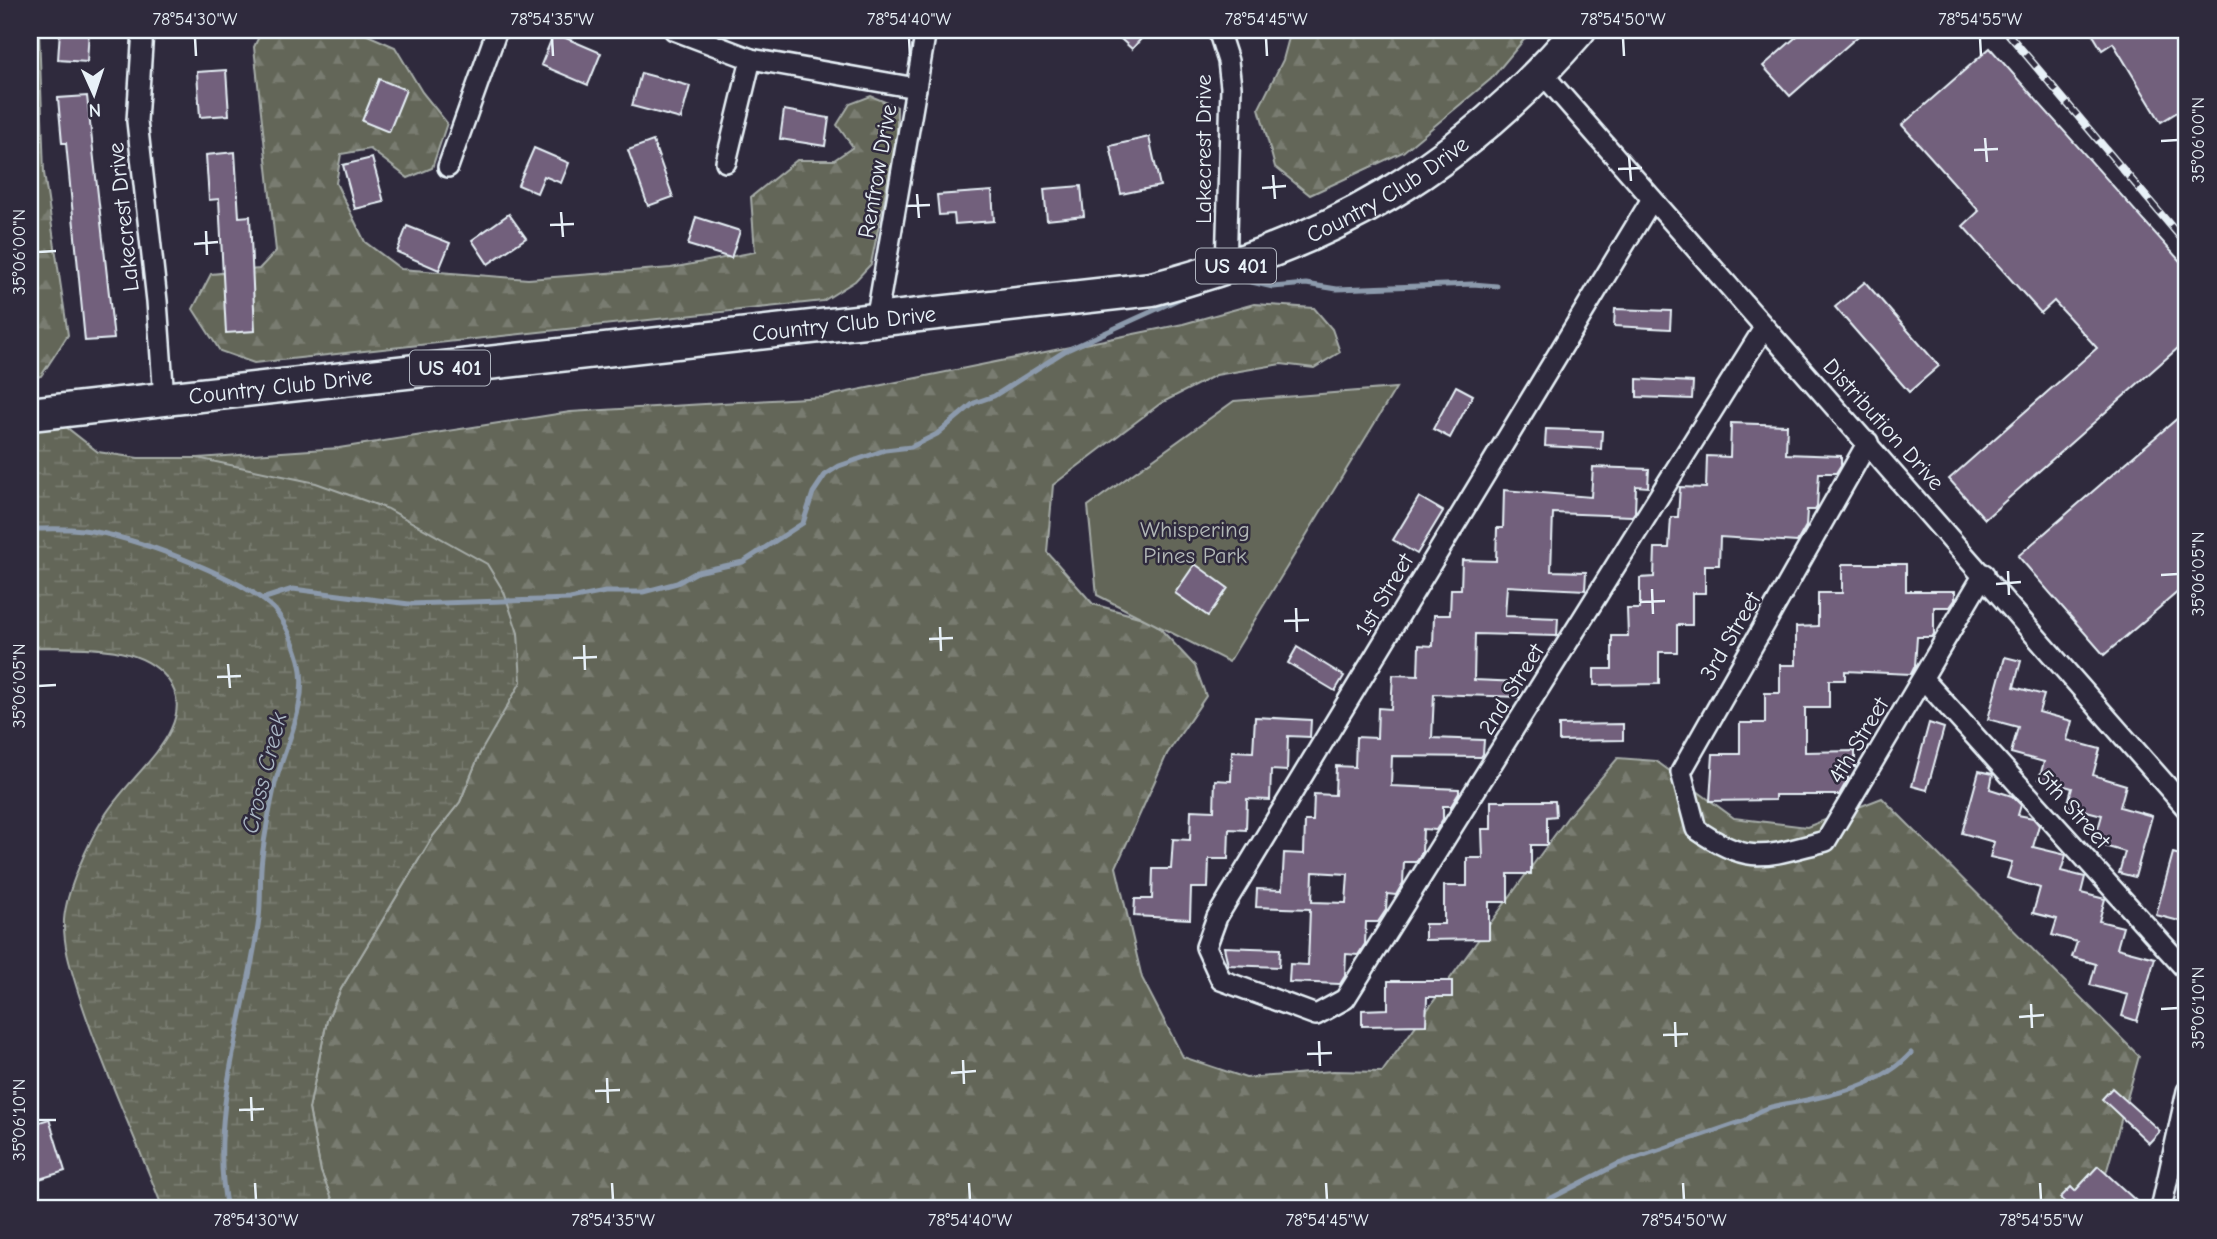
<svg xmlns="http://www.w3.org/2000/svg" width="2217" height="1239" font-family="'Comic Neue',sans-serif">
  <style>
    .forest { fill: url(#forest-firs); stroke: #a6aca8; stroke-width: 2 }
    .wetland { fill: url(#wetland-marsh); stroke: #a6aca8; stroke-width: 2 }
    .park { fill: #636658; stroke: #a6aca8; stroke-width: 2 }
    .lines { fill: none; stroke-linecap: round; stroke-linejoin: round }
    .stream { stroke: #8c9aac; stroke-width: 5 }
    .building { fill: #72617c; stroke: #e8f1f8; stroke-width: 2; fill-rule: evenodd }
    .minor-casing { stroke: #e8f1f8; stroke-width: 24 }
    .primary-casing { stroke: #e8f1f8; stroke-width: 37 }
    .minor { stroke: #2f2a3d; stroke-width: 19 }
    .primary { stroke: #2f2a3d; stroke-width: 32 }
    .rail-casing { stroke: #e8f1f8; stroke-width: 8 }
    .rail { stroke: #2f2a3d; stroke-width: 5; stroke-dasharray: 16; stroke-linecap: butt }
    .ticks { fill: none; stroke: #e8f1f8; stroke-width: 2.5 }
    .labels { text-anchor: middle; stroke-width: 5; stroke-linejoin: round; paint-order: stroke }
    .shield { fill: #2f2a3d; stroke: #b0b5c0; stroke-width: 2 }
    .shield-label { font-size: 21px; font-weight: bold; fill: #e8f1f8 }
    .street-label { font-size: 23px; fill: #e8f1f8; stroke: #2f2a3d }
    .park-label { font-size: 23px; fill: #b3b9b8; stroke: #2f2a3d }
    .water-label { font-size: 24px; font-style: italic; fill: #aab7c5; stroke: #2f2a3d }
    .neatline { fill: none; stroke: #e8f1f8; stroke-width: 2.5 }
    .ticks-label { font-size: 18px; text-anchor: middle; fill: #e8f1f8 }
  </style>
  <defs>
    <pattern id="forest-firs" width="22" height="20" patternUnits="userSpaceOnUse" patternTransform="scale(1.75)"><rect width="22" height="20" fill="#636658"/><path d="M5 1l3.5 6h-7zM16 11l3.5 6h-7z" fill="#797c71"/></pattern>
    <pattern id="wetland-marsh" width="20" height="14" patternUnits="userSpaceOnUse" patternTransform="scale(1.75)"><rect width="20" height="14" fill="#636658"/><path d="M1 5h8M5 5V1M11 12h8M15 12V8" fill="none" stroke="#797c71"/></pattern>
  </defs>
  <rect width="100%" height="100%" fill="#2f2a3d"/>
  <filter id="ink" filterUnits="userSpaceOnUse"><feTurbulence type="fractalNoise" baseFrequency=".0143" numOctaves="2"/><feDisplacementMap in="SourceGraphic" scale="14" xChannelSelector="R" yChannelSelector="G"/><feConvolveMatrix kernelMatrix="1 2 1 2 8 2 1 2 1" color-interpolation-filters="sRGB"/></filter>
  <g filter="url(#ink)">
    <!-- forest -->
    <g class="forest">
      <polygon points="30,30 39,30 44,173 68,335 41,376 30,379"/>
      <polygon points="262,30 356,30 395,47 422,92 447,123 432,168 408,178 370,149 341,154 336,183 365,242 401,269 528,279 671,268 755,252 751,197 797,160 834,160 853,147 837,125 850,104 871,96 897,107 897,135 871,264 855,281 823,301 254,363 220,351 193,309 211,274 259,269 276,251 254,47"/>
      <polygon points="1284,30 1532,30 1491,79 1403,152 1310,195 1275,167 1259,108 1283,60 1290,34"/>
      <polygon points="1254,304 1314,308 1332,329 1340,352 1314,368 1281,364 1216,375 1161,403 1053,485 1047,552 1093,604 1153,621 1195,666 1206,696 1167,754 1116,867 1142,978 1183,1057 1246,1078 1333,1071 1382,1072 1570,814 1618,758 1656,761 1734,818 1807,827 1882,798 2139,1056 2096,1209 336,1209 321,1172 309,1109 327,1020 341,989 433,836 460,802 480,753 197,458 339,448 570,412 823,397 1183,324"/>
    </g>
    <!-- wetland -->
    <path class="wetland" d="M30 388 61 423 98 452 138 458H197L316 483 388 509 487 564 504 592 518 633 521 682 480 753 460 802 433 836 341 989 327 1020 309 1109 321 1172 336 1209H163C136 1138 103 1070 80 998 72 972 63 948 64 920 66 891 88 843 104 817 121 788 158 758 171 729 190 688 158 660 120 652 91 646 59 648 30 647Z"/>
    <!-- park -->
    <polygon class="park" points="1396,388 1229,662 1097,595 1088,506 1234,401"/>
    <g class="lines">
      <!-- stream -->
      <g class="stream">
        <polyline points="1234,278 1273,287 1306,284 1337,289 1473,284 1497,286"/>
        <path d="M30 529C47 529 66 528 83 530 128 534 241 577 273 608 285 621 294 643 299 660 310 701 285 745 275 784 270 807 265 833 262 857 259 880 262 903 258 926 245 1016 208 1118 227 1209"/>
        <polyline points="262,599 293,589 409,604 570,599 605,592 643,592 677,583 697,572 743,562 803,523 813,493 825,475 839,466 885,450 911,447 937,434 974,403 994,396 1065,351 1190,294"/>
        <path d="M1530 1209 1618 1164 1746 1120C1766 1106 1774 1106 1797 1102 1838 1094 1883 1084 1911 1053"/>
      </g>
    </g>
    <!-- building -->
    <g class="building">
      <polygon points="60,30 89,30 87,62 58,60"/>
      <polygon points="1111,30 1149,30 1132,49"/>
      <polygon points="1804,30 1865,30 1790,96 1763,66"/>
      <polygon points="2090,30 2187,30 2187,106 2161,122 2113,43 2102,50"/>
      <polygon points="554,33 601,53 588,85 541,65"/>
      <polygon points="1990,48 2187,269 2187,340 1985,519 1949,479 2097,348 2054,301 2041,313 1963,226 1979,211 1902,125"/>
      <polygon points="226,70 229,115 200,117 197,72"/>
      <polygon points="641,73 690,86 681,119 632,106"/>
      <polygon points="379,79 406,90 389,132 362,121"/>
      <polygon points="87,96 114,339 85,341 66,143 62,143 58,98"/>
      <polygon points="784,110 829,118 825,146 780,139"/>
      <polygon points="1149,137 1160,186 1121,194 1110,146"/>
      <polygon points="653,141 673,197 648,206 628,150"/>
      <polygon points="534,148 569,163 561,183 544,176 537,193 518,185"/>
      <polygon points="235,152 239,217 250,216 255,331 226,333 219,199 209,200 206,155"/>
      <polygon points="372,158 384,202 355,209 343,165"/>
      <polygon points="1081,186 1084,216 1047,220 1044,189"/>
      <polygon points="992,191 994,221 955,224 954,214 939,215 937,195"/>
      <polygon points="509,214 526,238 488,264 472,240"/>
      <polygon points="696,217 740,231 731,258 688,245"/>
      <polygon points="407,226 450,243 439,270 397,252"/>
      <polygon points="1865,282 1939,366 1909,392 1835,307"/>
      <polygon points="1615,309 1671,311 1670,329 1614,326"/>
      <polygon points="1637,379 1693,382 1692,399 1637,397"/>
      <polygon points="1456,386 1473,395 1450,438 1433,429"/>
      <polygon points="2187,410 2187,584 2104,655 2018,556"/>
      <polygon points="1731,423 1787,425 1786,454 1841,456 1841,465 1836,473 1819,473 1817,507 1815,510 1807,510 1806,526 1797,542 1720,537 1719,565 1705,565 1705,593 1692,593 1692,625 1677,625 1677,652 1659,652 1659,684 1594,685 1594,669 1612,669 1612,636 1628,636 1627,609 1640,609 1640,578 1654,577 1655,548 1669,548 1671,517 1678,517 1680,487 1706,488 1707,456 1730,457"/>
      <polygon points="1546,429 1602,431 1601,449 1545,446"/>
      <path d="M1593 467 1649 469 1648 487 1636 486 1635 512 1632 516 1553 513 1551 571 1586 572 1585 590 1507 586 1505 616 1558 618 1557 636 1475 634 1474 680 1520 682 1519 697 1434 694 1432 738 1484 740 1483 754 1481 757 1392 756 1391 786 1459 789V793L1451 806H1443V819L1436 830 1423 829 1422 852 1416 862H1404L1403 883 1396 895 1387 894 1386 910 1378 922H1366L1365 944 1358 955 1346 954 1345 976 1340 984 1289 982 1290 964 1308 965 1310 909 1256 907 1257 889 1282 890 1284 853 1304 854 1305 821H1313L1314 794 1335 795 1336 766 1355 767 1356 737 1377 738 1378 708 1391 709 1393 675 1418 676 1419 645 1433 646 1434 615H1450L1451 589H1461L1462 560 1496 561 1497 528H1503L1504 490 1591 497ZM1313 872 1348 874 1346 903 1312 902Z"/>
      <polygon points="1419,497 1443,511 1417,554 1393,540"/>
      <polygon points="1195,564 1228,588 1208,616 1175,593"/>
      <polygon points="1842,564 1906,564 1906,591 1955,591 1955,600 1950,607 1934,607 1934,634 1932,637 1917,637 1915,666 1911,674 1845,671 1845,680 1829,680 1829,708 1805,708 1805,752 1855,751 1855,767 1848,767 1848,779 1839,795 1775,795 1775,800 1710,801 1713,754 1740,754 1740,723 1765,723 1765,693 1780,693 1780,665 1796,665 1796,627 1818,626 1818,593 1842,593"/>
      <polygon points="1297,647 1344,676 1335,691 1288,663"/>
      <polygon points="2005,657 2021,661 2014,687 2044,695 2039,712 2072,721 2067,740 2100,749 2093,775 2126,785 2120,807 2152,816 2135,877 2119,873 2125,852 2094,843 2102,815 2067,806 2072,788 2039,779 2044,762 2011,753 2018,727 1988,719"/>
      <polygon points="1255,717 1311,720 1310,737 1288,736 1287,771 1271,770 1270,800 1247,799 1246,830 1229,829 1228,859 1209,859 1208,888 1191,888 1190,919 1134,916 1135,899 1152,899 1153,869 1171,869 1173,839 1190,840 1191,810 1214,811 1215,780 1231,781 1232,751 1253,752"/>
      <polygon points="1929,723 1944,728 1927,790 1912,786"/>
      <polygon points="1623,724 1623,740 1559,741 1559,725"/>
      <polygon points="1979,771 1993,774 1990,789 2012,796 2021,805 2018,815 2033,818 2039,825 2033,847 2066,855 2061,871 2085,877 2081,893 2105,899 2099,921 2123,927 2117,948 2155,958 2137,1021 2122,1016 2128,995 2090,985 2096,964 2072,957 2077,942 2052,935 2057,919 2033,913 2040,888 2007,878 2012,862 1990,857 1994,842 1962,833"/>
      <polygon points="1491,801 1555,801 1556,816 1547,817 1547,845 1531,845 1531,874 1508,874 1508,902 1489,902 1489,939 1425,940 1425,924 1444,924 1444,886 1467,886 1467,858 1483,858 1482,829 1491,829"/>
      <polygon points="2173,853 2187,857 2187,923 2156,915"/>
      <polygon points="1224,947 1280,949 1279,967 1228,965"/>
      <polygon points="1388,981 1452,981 1452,997 1427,997 1426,1025 1362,1026 1362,1010 1388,1009"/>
      <polygon points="2112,1088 2160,1131 2149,1143 2102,1099"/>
      <polygon points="49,1119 65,1171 30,1182 30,1125"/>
      <polygon points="2098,1166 2145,1209 2072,1209 2060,1198 2071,1187 2075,1191"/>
    </g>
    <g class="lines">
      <defs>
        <g id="minor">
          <polyline points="143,30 137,121 157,301 164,399"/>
          <polyline points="674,30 751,59 916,88"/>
          <polyline points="1218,30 1228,61 1231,87 1226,270"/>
          <polyline points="1542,73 2187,809"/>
          <polyline points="726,162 751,59"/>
          <polyline points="448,167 497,30"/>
          <polyline points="1652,199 1217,917 1206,947 1221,980 1316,1015 1345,999 1764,328"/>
          <polyline points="876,321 926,30"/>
          <path d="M1868 442 1681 772 1696 829C1750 867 1766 856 1826 841L1984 574"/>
          <polyline points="1924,680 2187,971"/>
          <polyline points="2161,1209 2187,1091"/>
        </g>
        <g id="primary">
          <path id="s1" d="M30 414 1152 289C1329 243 1458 171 1579 30"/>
        </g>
      </defs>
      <!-- minor casing -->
      <use href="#minor" class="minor-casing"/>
      <!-- primary casing -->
      <use href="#primary" class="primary-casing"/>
      <!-- minor -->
      <use href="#minor" class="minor"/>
      <!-- primary -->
      <use href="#primary" class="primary"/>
      <defs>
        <polyline id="rail" points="2005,30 2187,245"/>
      </defs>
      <!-- rail casing -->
      <use href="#rail" class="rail-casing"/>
      <!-- rail -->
      <use href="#rail" class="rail"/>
    </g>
  </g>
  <!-- ticks -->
  <path class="ticks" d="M195 38 196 56M552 38 553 56M909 38 910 56M1266 38 1267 56M1623 38 1624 56M1980 38 1981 56M1985 138 1987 162M2161 141 2178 140M1974 150 1998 149M1629 156 1631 181M1618 169 1642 168M1273 175 1275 199M1262 188 1286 186M917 194 919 218M906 206 930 205M561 212 563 237M550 225 574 224M206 231 207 255M194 244 218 242M38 252 56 251M2008 571 2009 595M2161 575 2178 574M1996 584 2021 582M1652 589 1653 614M1640 602 1665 601M1296 608 1297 632M1284 621 1309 620M940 627 941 651M929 639 953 638M584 645 585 670M573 658 597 657M228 664 230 688M217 677 241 676M38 686 56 685M2031 1004 2032 1028M2161 1009 2178 1008M2019 1017 2044 1015M1675 1022 1676 1047M1663 1035 1688 1034M1319 1041 1320 1066M1307 1054 1332 1053M963 1060 964 1084M951 1073 976 1071M607 1078 608 1103M595 1091 620 1090M251 1097 252 1121M239 1110 264 1109M38 1120H56M255 1183 256 1200M612 1183 613 1200M969 1183 970 1200M1326 1183 1327 1200M1683 1183 1684 1200M2040 1183 2041 1200"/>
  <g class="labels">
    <!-- shield labels -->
    <g class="shield">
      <rect x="1196" y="248.5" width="80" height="35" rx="5"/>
      <rect x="410" y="350.5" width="80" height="35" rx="5"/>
    </g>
    <g class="shield-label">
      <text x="1236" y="273">US 401</text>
      <text x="450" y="375">US 401</text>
    </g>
    <!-- street labels -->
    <g class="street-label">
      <text transform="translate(1203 149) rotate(-90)" y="8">Lakecrest Drive</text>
      <text transform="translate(877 171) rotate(-80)" y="8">Renfrow Drive</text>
      <text dy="8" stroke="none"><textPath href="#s1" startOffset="1386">Country Club Drive</textPath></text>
      <text transform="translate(123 217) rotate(-96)" y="8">Lakecrest Drive</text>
      <text dy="8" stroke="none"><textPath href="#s1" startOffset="819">Country Club Drive</textPath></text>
      <text dy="8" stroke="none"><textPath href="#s1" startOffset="252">Country Club Drive</textPath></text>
      <text transform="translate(1884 424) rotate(48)" y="8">Distribution Drive</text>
      <text transform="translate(1384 594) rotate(-59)" y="8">1st Street</text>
      <text transform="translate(1730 636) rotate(-60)" y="8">3rd Street</text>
      <text transform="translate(1511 689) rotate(-58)" y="8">2nd Street</text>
      <text transform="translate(1858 740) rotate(-59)" y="8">4th Street</text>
      <text transform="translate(2074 809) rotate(48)" y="8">5th Street</text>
    </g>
    <!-- park labels -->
    <g class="park-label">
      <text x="1195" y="537">Whispering<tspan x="1195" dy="26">Pines Park</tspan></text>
    </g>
    <!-- water labels -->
    <g class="water-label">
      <text transform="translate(264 773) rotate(-76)" y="8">Cross Creek</text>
    </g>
  </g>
  <!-- margin -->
  <rect width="2217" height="1239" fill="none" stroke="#2f2a3d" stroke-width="77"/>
  <!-- north arrow -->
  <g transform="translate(94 94) rotate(177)" stroke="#2f2a3d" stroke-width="5" paint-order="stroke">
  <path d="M0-5L12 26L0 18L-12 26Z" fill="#e8f1f8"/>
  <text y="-10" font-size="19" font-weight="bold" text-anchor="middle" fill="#e8f1f8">N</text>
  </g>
  <rect x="38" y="38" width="2140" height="1162" class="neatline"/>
  <g class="ticks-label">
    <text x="195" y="25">78°54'30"W</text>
    <text x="552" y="25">78°54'35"W</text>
    <text x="909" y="25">78°54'40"W</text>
    <text x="1266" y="25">78°54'45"W</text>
    <text x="1623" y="25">78°54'50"W</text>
    <text x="1980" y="25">78°54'55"W</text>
    <text transform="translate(2198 140) rotate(-90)" y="6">35°06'00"N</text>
    <text transform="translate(19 252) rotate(-90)" y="6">35°06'00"N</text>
    <text transform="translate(2198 574) rotate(-90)" y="6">35°06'05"N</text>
    <text transform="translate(19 686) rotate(-90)" y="6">35°06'05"N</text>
    <text transform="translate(2198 1008) rotate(-90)" y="6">35°06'10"N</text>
    <text transform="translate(19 1120) rotate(-90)" y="6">35°06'10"N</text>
    <text x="256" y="1226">78°54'30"W</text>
    <text x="613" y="1226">78°54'35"W</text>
    <text x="970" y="1226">78°54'40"W</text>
    <text x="1327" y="1226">78°54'45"W</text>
    <text x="1684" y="1226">78°54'50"W</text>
    <text x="2041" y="1226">78°54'55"W</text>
  </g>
</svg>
